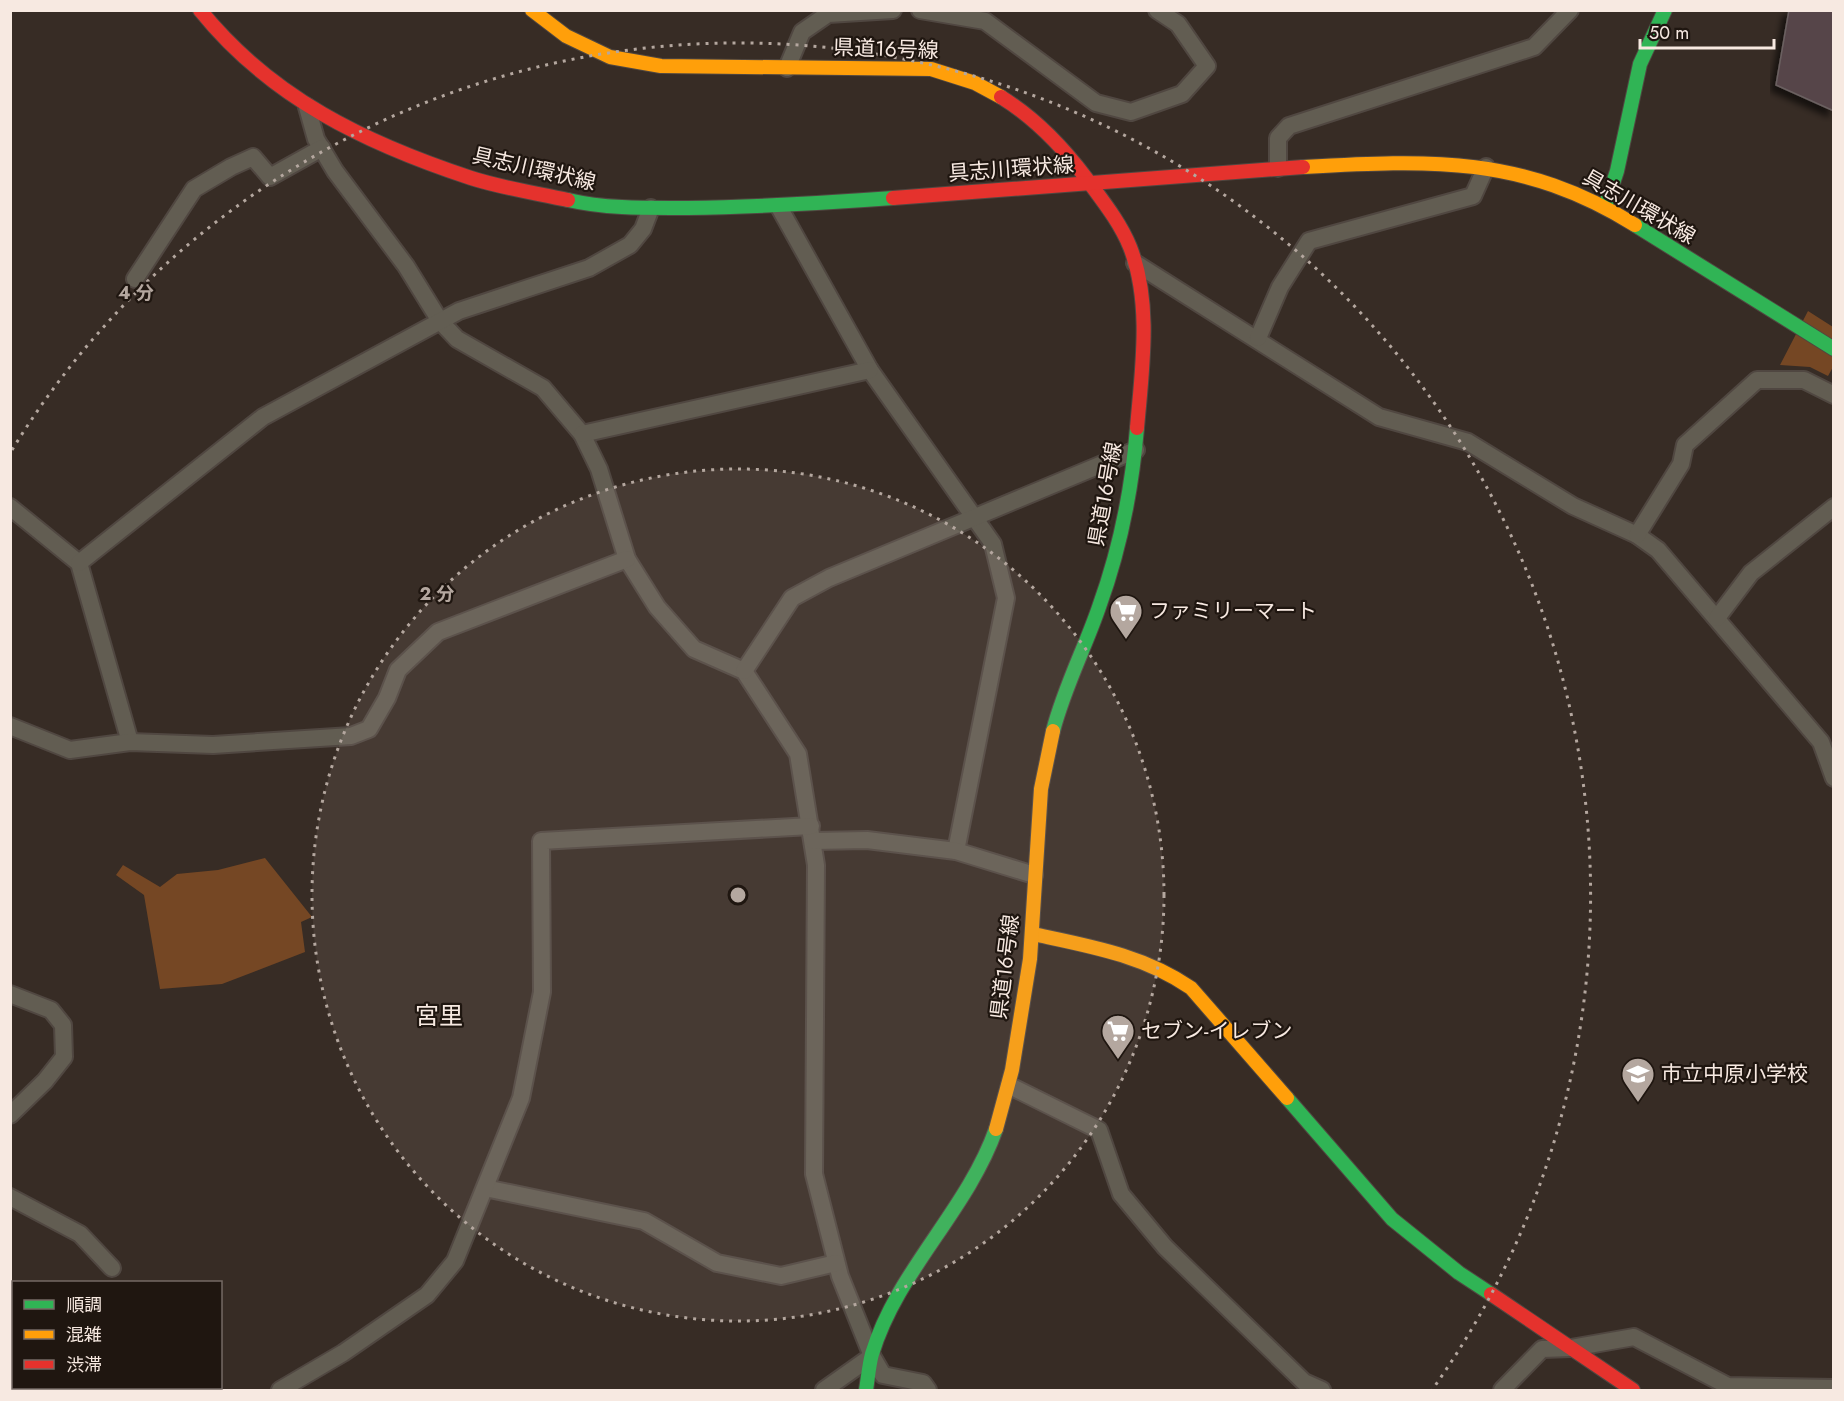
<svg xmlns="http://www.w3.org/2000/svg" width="1844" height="1401" font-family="Jost,'Noto Sans JP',sans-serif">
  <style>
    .green { fill: #754724 }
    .building { fill: #56454a; stroke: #6b6161; stroke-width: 1.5; filter: url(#shadow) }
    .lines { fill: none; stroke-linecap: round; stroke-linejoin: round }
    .street-casing { stroke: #504741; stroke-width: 20 }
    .fast-casing { stroke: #504741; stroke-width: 16 }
    .slow-casing { stroke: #504741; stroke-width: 16 }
    .jam-casing { stroke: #504741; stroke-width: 16 }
    .street { stroke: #625d52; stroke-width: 16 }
    .fast { stroke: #30b455; stroke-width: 14 }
    .slow { stroke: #ff9f0a; stroke-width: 14 }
    .jam { stroke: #e5322d; stroke-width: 14 }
    .ring { fill: none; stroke: #b4a79f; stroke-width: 3; stroke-dasharray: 3 6 }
    .labels { text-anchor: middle; stroke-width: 4.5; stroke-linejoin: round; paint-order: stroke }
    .street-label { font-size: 21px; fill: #f7e9e1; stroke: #1f1610 }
    .poi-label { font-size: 21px; fill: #f7e9e1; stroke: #1f1610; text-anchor: start }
    .quarter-label { font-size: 24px; fill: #f7e9e1; stroke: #1f1610 }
    .centre { fill: #b4a79f; stroke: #1f1610; stroke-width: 3 }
    .ring-label { font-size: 18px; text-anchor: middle; font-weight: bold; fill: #b4a79f; stroke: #1f1610; stroke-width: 4.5; stroke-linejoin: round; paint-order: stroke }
  </style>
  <defs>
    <filter id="shadow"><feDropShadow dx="-5.5" dy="5.5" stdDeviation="3" flood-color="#0009"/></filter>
  </defs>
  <rect width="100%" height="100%" fill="#372c25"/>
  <!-- green -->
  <g class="green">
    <polygon points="1808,311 1833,327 1833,367 1828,376 1810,367 1780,365"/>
    <polygon points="265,858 312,917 301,922 305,952 222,984 160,989 144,895 116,875 123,865 160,887 177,874 218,870"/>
  </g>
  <!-- building -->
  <polygon class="building" points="1789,10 1834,10 1834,111 1776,85"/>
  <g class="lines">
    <defs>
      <g id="street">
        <polyline points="920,10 985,21 1096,103 1131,112 1182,94 1207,66 1178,24 1157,10"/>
        <polyline points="787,68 802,32 828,14 893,10"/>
        <polyline points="307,107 316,139 335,171 406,266 440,321 457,339 543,388 582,434 599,469 627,559 657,607 694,649 744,671 798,754 816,865 814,1174 840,1276 872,1356 883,1375 923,1383 928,1390"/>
        <polyline points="1278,168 1278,138 1289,126 1534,47 1570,10"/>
        <polyline points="779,207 870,370 993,544 1006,598 956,851"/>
        <polyline points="1135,263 1379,417 1468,442 1573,506 1637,535 1658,550 1821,742 1834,778"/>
        <polyline points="135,279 194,189 231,167 253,157 270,177 322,148"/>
        <polyline points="1258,338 1280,287 1309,241 1473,196 1486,167"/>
        <polyline points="582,434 870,370"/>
        <polyline points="10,507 79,563 130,742"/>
        <polyline points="1637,535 1681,464 1685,445 1757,380 1804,380 1834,395"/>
        <polyline points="79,563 263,417 459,311 589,268 630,245 643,229 651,208"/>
        <polyline points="1717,618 1751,573 1834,507"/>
        <polyline points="744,671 792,598 829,578 1136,450"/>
        <polyline points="10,726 70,750 130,742 213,745 351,736 369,729 387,698 398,670 438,632 627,559"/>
        <polyline points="813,841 867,840 956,851 1034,875"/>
        <polyline points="10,994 51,1010 63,1025 64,1057 45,1081 10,1115"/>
        <polyline points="1010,1086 1099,1130 1121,1194 1165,1247 1304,1382 1322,1390"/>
        <polyline points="485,1188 644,1221 717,1263 781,1276 836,1263"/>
        <polyline points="10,1197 80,1234 112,1268"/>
        <polyline points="280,1390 343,1353 427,1295 455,1261 521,1098 542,992 541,841 811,826"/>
        <polyline points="824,1390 872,1356"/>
        <polyline points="1502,1390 1542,1349 1571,1348 1634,1337 1728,1386 1834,1388"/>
      </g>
      <g id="fast">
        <path d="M568 200C607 209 648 208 687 208 756 207 824 203 893 198"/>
        <polyline points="1605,207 1617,171 1640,64 1665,10"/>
        <polyline points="1635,225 1834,349"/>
        <path d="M1053 731C1064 688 1085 648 1099 607 1120 549 1132 489 1137 428"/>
        <polyline points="1287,1098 1392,1219 1459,1273 1491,1294"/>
        <path d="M866 1390C868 1378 869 1365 872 1354 897 1271 967 1211 996 1129"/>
      </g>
      <g id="slow">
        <polyline points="532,10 566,36 610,57 661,66 931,69 975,83 1001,97"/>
        <path d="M1303 167C1431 160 1522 155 1635 225"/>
        <path d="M1033 934C1089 946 1143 955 1191 988L1287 1098"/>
        <polyline points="996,1129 1012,1070 1030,959 1041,789 1053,731"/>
      </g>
      <g id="jam">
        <path d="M200 10C271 98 365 143 471 178 502 188 536 193 568 200"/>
        <path d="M1001 97C1035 118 1062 146 1086 178 1102 200 1120 222 1130 247 1152 303 1142 369 1137 428"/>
        <polyline points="893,198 1303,167"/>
        <polyline points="1491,1294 1633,1390"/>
      </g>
    </defs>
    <!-- street casing -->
    <use href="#street" class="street-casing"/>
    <!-- fast casing -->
    <use href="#fast" class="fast-casing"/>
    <!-- slow casing -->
    <use href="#slow" class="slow-casing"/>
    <!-- jam casing -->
    <use href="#jam" class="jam-casing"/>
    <!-- street -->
    <use href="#street" class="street"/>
    <!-- fast -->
    <use href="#fast" class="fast"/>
    <!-- slow -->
    <use href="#slow" class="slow"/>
    <!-- jam -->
    <use href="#jam" class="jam"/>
  </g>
  <!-- distance rings -->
  <circle cx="738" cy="895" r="426" fill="#b4a79f" fill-opacity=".12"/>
  <g class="ring">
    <circle cx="738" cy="895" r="426"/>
    <path d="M12 450A852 852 0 1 1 1432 1390"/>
  </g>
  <!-- icons -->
  <defs>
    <symbol id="supermarket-pin" viewBox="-11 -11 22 30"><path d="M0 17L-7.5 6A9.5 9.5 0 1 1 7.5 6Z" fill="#b4a79f" stroke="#1f1610"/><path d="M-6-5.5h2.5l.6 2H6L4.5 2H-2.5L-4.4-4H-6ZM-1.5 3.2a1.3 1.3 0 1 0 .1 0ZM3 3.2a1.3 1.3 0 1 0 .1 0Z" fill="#fff"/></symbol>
    <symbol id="school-pin" viewBox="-11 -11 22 30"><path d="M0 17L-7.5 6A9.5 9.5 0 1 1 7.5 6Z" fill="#b4a79f" stroke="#1f1610"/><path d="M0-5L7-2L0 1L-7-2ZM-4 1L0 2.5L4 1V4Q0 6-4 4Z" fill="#fff"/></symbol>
  </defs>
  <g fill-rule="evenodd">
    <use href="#supermarket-pin" x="1107" y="592" width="38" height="52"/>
    <use href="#supermarket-pin" x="1099" y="1012" width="38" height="52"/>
    <use href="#school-pin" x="1619" y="1055" width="38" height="52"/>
  </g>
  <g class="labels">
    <!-- street labels -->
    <g class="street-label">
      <text transform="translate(886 49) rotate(2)" y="7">県道16号線</text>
      <text transform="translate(534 169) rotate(13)" y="7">具志川環状線</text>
      <text transform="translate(1011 169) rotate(-4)" y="7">具志川環状線</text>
      <text transform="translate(1639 207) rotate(30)" y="7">具志川環状線</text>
      <text transform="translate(1105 494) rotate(-80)" y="7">県道16号線</text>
      <text transform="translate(1005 967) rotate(-83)" y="7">県道16号線</text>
    </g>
    <!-- poi labels -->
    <g class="poi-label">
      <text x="1149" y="618">ファミリーマート</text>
      <text x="1141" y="1038">セブン-イレブン</text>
      <text x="1661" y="1081">市立中原小学校</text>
    </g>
    <!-- quarter labels -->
    <g class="quarter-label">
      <text x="439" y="1024">宮里</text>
    </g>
  </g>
  <circle cx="738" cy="895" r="9" class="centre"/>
  <g class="ring-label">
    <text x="136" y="299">4 分</text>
    <text x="437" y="600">2 分</text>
  </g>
  <!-- border -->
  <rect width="1844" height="1401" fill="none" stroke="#f7e9e1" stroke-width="24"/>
  <!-- legend -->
  <rect x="12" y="1281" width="210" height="108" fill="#1f1610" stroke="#756a64" stroke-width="1.5"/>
  <rect x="24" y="1300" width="30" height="9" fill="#30b455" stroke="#756a64" stroke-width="1.5"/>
  <text x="66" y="1311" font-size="18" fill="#f7e9e1">順調</text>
  <rect x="24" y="1330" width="30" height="9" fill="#ff9f0a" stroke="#756a64" stroke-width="1.5"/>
  <text x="66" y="1341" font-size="18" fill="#f7e9e1">混雑</text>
  <rect x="24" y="1360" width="30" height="9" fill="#e5322d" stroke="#756a64" stroke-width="1.5"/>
  <text x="66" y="1371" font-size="18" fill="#f7e9e1">渋滞</text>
  <!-- scale -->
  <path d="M1640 39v9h134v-9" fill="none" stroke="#f7e9e1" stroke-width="3"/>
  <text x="1649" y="39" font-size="18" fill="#f7e9e1" stroke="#1f1610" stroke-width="4.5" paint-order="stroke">50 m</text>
</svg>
